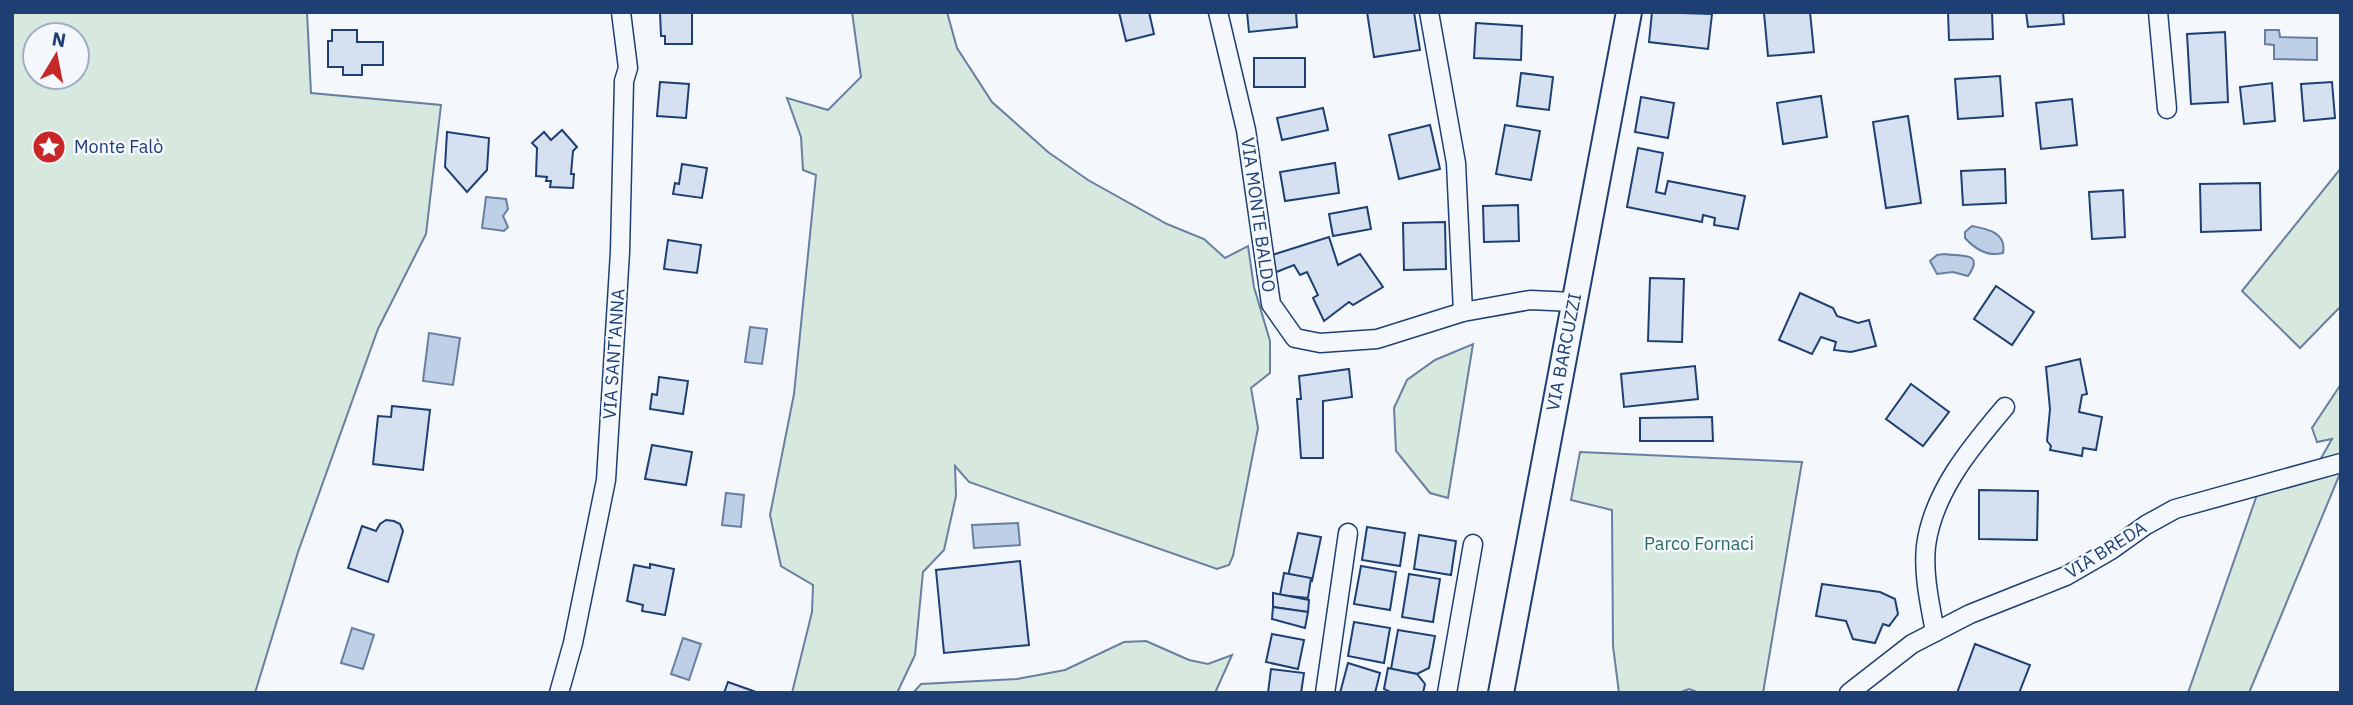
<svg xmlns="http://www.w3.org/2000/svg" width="2353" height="705" font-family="'IBM Plex Sans',sans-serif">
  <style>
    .green { fill: #d7e8df; stroke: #687fa3; stroke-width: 2; fill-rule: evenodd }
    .water { fill: #bed0e5; stroke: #687fa3; stroke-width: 2 }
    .building { fill: #d5e0f0; stroke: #1d3f73; stroke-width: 2 }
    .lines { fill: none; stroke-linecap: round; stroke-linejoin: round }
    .street-casing { stroke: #1d3f73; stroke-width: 21 }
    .secondary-casing { stroke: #1d3f73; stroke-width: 28 }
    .street { stroke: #f4f7fb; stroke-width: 18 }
    .secondary { stroke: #f4f7fb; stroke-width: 24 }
    .labels { text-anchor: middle; stroke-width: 5; stroke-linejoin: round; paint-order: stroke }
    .poi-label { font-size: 18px; fill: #1d3f73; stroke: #f4f7fb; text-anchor: start }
    .street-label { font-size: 18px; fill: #1d3f73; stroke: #f4f7fb }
    .park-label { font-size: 18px; fill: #2c6c60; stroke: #f4f7fb }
  </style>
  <rect width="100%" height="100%" fill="#f4f7fb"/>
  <!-- green -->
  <g class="green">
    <path d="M12 12H307L311 93 441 105 426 234 378 329 298 552 255 693H12ZM77 35V77H35V35Z"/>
    <polygon points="852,12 947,12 957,48 992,102 1048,152 1088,180 1167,224 1204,239 1225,258 1248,246 1254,287 1270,341 1270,373 1251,388 1258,428 1233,556 1229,565 1217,569 969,482 955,466 956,496 944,550 923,572 915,655 897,693 792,693 812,612 813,585 781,566 770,515 794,394 816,175 803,170 801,137 787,98 828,110 861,77"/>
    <polygon points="2341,168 2341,306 2300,348 2242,291"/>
    <polygon points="1473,344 1448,498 1430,493 1396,451 1394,408 1407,380 1435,360"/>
    <polygon points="2341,384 2341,461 2316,467 2332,439 2317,442 2312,428"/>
    <polygon points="1580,452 1802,462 1763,693 1700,693 1689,689 1678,693 1619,693 1613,646 1612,510 1571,500"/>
    <polygon points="2341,471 2249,693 2188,693 2259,489"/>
    <polygon points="1146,641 1189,660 1208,664 1232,655 1215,693 913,693 921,684 1017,679 1065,670 1124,642"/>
  </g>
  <!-- water -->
  <g class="water">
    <polygon points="2265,30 2279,30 2280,37 2317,38 2317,60 2274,59 2274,45 2265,44"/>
    <polygon points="486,197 506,199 508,209 503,216 508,227 504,231 482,228"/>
    <path d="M1972 226C1988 229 2007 233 2003 253 1988 257 1975 249 1965 238V232Z"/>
    <path d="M1944 254C1959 257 1986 251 1968 276L1953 272 1937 274 1930 261 1937 255Z"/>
    <polygon points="750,327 767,329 762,364 745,362"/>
    <polygon points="429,333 460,338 453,385 423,381"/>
    <polygon points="726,493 744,495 741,527 722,525"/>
    <polygon points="1018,523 1020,545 974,548 972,525"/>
    <polygon points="352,628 374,635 363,669 341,663"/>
    <polygon points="683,638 701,644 689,680 671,674"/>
  </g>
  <!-- building -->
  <g class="building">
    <polygon points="660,12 692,12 692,44 665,44 665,36 661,36"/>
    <polygon points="1119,12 1149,12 1154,34 1126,41"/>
    <polygon points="1247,12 1296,12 1297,27 1249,32"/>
    <polygon points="1367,12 1414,12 1420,50 1374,57"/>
    <polygon points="1652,12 1712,14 1708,49 1649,42"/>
    <polygon points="1775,12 1810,12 1814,52 1768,56 1764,13"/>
    <polygon points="1948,12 1992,12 1993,39 1949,40"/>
    <polygon points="2026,12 2063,12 2064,24 2028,27"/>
    <polygon points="1476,23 1522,26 1521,60 1474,58"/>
    <polygon points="332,30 357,30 357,42 383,42 383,65 362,65 362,75 343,75 343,67 328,67 328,41 332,41"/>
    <polygon points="2225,32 2228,102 2191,104 2187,34"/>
    <rect x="1254" y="58" width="51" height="29"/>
    <polygon points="1521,73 1553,77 1549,110 1517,106"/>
    <polygon points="2000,76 2003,116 1958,119 1955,79"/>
    <polygon points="660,82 689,84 686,118 657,116"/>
    <polygon points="2332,82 2335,118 2304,121 2301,84"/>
    <polygon points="2272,83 2275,121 2244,124 2240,87"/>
    <polygon points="1821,96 1827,137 1783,144 1777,103"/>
    <polygon points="1641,97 1674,103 1668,138 1635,132"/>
    <polygon points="2072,99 2077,145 2041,149 2036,103"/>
    <polygon points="1323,108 1328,130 1282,140 1277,118"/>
    <polygon points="1908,116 1921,203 1886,208 1873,122"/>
    <polygon points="1430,125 1440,169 1399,179 1389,135"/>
    <polygon points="1505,125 1540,131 1531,180 1496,174"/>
    <polygon points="562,130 577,147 573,151 571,174 574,174 573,188 550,187 551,181 546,181 547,177 536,176 537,148 532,143 544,132 551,140"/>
    <polygon points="447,132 489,138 487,170 467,192 445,167"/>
    <polygon points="1638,148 1663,153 1656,192 1665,194 1668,181 1745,196 1738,229 1714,225 1715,218 1703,215 1702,222 1627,207"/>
    <polygon points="1335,163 1339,193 1285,201 1280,172"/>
    <polygon points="682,164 707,168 702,198 673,194 675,183 679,184"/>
    <polygon points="2005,169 2006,203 1963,205 1961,171"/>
    <polygon points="2260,183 2261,230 2201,232 2200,184"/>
    <polygon points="2123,190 2125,237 2092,239 2089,192"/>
    <polygon points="1518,205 1519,241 1484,242 1483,206"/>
    <polygon points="1367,207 1371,229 1333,236 1329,214"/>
    <polygon points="1445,222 1446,269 1404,270 1403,223"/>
    <polygon points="1329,237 1338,265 1360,254 1383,287 1353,305 1349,302 1324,321 1313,298 1318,295 1307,272 1300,275 1294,265 1274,273 1272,255"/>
    <polygon points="668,240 701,245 697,273 664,269"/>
    <polygon points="1650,278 1684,279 1682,342 1648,341"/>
    <polygon points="1996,286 2034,312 2012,345 1974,319"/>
    <polygon points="1800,293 1833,308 1837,316 1858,323 1869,320 1876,346 1851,352 1834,350 1836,342 1821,337 1812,354 1779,340"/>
    <polygon points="2080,359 2087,394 2082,395 2079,412 2102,417 2096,450 2083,448 2082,456 2050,450 2051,446 2047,441 2050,409 2046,367"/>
    <polygon points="1695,366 1698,399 1624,407 1621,374"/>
    <polygon points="1349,369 1352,397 1323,401 1323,458 1301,458 1297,399 1301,399 1299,376"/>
    <polygon points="659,377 688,381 683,414 650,409 652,394 657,395"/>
    <polygon points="1911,384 1949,412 1923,446 1886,419"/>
    <polygon points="392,406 430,410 423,470 373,464 378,416 391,417"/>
    <polygon points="1712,417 1713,441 1640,441 1640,418"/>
    <polygon points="652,445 692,452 686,485 645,479"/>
    <polygon points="1979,490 2038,491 2037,540 1979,539"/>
    <polygon points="386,520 394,521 400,524 403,531 388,582 348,568 362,526 376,531 380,524"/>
    <polygon points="1367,527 1405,533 1400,566 1362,560"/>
    <polygon points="1298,533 1321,537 1312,581 1288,576"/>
    <polygon points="1419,535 1456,541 1451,575 1414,569"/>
    <polygon points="1020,561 1029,645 944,653 936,570"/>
    <polygon points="650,564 674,569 665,615 642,611 643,605 627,601 634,565 650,568"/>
    <polygon points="1361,566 1396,572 1390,610 1354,604"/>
    <polygon points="1284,573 1311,578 1308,598 1280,595"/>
    <polygon points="1409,574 1440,579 1433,622 1402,617"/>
    <polygon points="1822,584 1880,592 1895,599 1898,614 1889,626 1883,624 1875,643 1853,639 1846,621 1816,616"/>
    <polygon points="1273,593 1309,600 1308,612 1273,607"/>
    <polygon points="1273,607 1308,612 1305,628 1272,619"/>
    <polygon points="1354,622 1390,628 1384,663 1348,656"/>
    <polygon points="1398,630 1435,636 1429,668 1417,674 1391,669"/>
    <polygon points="1272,634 1304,640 1298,669 1266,662"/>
    <polygon points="1975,644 2030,665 2019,693 1957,693"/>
    <polygon points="1348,663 1380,673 1375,693 1340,693"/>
    <polygon points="1388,668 1417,674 1425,684 1423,693 1392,693 1384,689"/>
    <polygon points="1271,669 1304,673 1301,693 1268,693"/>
    <polygon points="728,682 756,692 724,693"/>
  </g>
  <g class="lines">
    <defs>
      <g id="street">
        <polyline points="1218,12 1246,130 1271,304 1295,338 1320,343 1377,339 1463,312 1530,300 1574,302"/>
        <polyline points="1429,12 1456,163 1463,312"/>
        <polyline points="2158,12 2167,109"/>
        <path d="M1935 632C1930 604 1923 575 1926 546 1933 492 1971 447 2005 407"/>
        <polyline points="559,693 573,643 606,480 620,252 624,81 628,68 621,12"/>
        <polyline points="1325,693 1348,533"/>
        <polyline points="1447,693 1473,544"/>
        <polyline points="1849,693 1912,644 1970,614 2066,576 2111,550 2146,525 2175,509 2341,463"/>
      </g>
      <polyline id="secondary" points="1501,693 1629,12"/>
    </defs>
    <!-- street casing -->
    <use href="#street" class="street-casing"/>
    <!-- secondary casing -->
    <use href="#secondary" class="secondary-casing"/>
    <!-- street -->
    <use href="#street" class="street"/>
    <!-- secondary -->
    <use href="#secondary" class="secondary"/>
  </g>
  <!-- icons -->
  <defs>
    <symbol id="sight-disc" viewBox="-11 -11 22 22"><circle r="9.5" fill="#c62828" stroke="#f4f7fb"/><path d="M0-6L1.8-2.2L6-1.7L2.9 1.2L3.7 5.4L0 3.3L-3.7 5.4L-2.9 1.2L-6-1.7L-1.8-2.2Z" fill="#fff"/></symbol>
  </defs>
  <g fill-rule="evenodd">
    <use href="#sight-disc" x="30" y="128" width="38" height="38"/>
  </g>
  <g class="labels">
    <!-- poi labels -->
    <g class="poi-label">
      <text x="74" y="153">Monte Falò</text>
    </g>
    <!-- street labels -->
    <g class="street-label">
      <text transform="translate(1258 215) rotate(82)" y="6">VIA MONTE BALDO</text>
      <text transform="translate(1564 352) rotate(-79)" y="6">VIA BARCUZZI</text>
      <text transform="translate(614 354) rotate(-86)" y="6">VIA SANT'ANNA</text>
      <text transform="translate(2106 550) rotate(-32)" y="6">VIA BREDA</text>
    </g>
    <!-- park labels -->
    <g class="park-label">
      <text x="1699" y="550">Parco Fornaci</text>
    </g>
  </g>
  <!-- border -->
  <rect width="2353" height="705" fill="none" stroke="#1d3f73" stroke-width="28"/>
  <!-- north arrow -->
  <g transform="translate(56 56) rotate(10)"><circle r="33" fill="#f4f7fb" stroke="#9eadc5" stroke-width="2"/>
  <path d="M0-5L12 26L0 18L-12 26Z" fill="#c62828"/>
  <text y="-10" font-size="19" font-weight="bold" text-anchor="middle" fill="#1d3f73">N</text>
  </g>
</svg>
